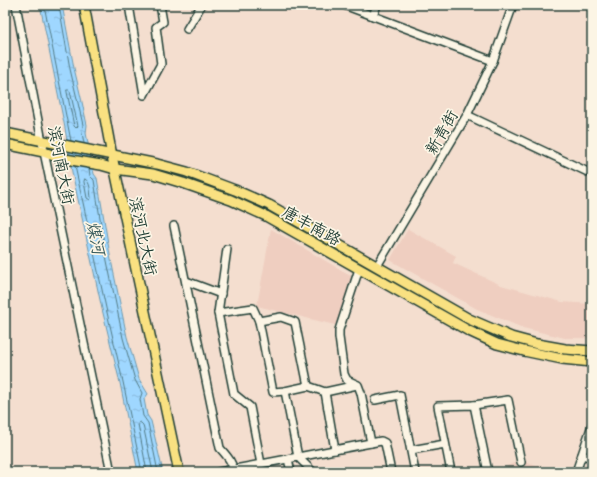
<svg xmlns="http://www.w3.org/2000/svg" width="597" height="477" font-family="'Indie Flower','LXGW WenKai TC',sans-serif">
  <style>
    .built { fill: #efcec0 }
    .water { fill: url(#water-ripples); stroke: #6c99ae }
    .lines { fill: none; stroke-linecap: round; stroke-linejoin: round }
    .shore { stroke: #527b85; stroke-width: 1 }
    .minor-casing { stroke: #1f3d34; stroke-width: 10 }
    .major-casing { stroke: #1f3d34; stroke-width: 12 }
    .minor { stroke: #fcf5e5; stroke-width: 7 }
    .major { stroke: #f9e181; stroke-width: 9 }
    .labels { text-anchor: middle; stroke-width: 3.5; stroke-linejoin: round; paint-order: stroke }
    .street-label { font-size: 16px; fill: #1f3d34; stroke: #fcf5e5 }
    .water-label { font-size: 17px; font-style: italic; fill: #395c5d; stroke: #fcf5e5 }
  </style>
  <defs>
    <pattern id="water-ripples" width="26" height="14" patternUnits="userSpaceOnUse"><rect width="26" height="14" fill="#9fd7ff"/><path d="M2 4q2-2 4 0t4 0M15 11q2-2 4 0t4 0" fill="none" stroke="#88b9db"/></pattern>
  </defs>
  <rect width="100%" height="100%" fill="#f4decf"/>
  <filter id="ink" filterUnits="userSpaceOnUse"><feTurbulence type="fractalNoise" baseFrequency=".025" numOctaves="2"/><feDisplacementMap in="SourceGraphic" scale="8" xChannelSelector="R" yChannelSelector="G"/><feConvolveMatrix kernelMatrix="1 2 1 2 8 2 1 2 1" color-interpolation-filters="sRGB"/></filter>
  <g filter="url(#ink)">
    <!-- built -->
    <g class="built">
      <polygon points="271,229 353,277 339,326 257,306"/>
      <polygon points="408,229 456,256 453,263 501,285 562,302 592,304 592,338 565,338 523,328 477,309 390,260"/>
      <polygon points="521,460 558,472 504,472 507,466"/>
    </g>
    <!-- water -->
    <polygon class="water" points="40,5 62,5 74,68 82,102 87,125 86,133 94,174 97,178 110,255 127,337 139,379 148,394 144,399 147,415 151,421 163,472 138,472 120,383 102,309 72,172 65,128"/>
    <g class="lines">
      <!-- shore -->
      <g class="shore">
        <polyline points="44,5 71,141"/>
        <polyline points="59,5 70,69 78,103 83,125 82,133 84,143"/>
        <polygon points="67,90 69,90 70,91 78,126 76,128 74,126 67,92"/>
        <polyline points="75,166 106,308 123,382 142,472"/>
        <polyline points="89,168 90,176 94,180 106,256 123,338 135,380 142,393 140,399 143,416 148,423 158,472"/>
        <path d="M85 179C91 182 90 192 91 198L90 200 87 198 84 182Z"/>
        <polyline points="147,472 138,424 139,422 141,423 143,425 153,472"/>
      </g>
      <defs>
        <g id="minor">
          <polyline points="16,5 44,152 111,472"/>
          <polyline points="129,5 144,95 161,64 156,27 163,22 160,5"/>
          <polyline points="344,5 493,61"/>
          <polyline points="373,16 377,5"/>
          <polyline points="187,29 201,6 200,5"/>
          <polyline points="467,115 592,174"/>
          <path d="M174 226 220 448C226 455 233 462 234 472"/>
          <polyline points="227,249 218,313 234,394 250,407 261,464"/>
          <polyline points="377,266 467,115 493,61 513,5"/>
          <polyline points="359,269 339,330 339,337 344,374 347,380 358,385 361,393 371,443"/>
          <polyline points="186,281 221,294"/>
          <polyline points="218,313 253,308 259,321 273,392 285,391 308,386"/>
          <polyline points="259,321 281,317 295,322 308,386 325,392 357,385"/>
          <polyline points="285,391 298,457 381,441 385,443 391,472"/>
          <polyline points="325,392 335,450"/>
          <polyline points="375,400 400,395 415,472"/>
          <polyline points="474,405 508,400 521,462"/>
          <polyline points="411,450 445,444"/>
          <polyline points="582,455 592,458"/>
          <polyline points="288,459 291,472"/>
          <polyline points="219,472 298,457 313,472"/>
          <polyline points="451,472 438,406 474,405 488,472"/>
          <polyline points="576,472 592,425"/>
        </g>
        <g id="major">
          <polyline points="84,5 112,156 179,472"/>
          <polyline points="5,133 157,164 187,172 235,190 269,205 469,319 511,337 537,344 565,349 592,351"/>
          <polyline points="5,144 44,152 59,158 101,165 115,169 153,174 183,183 231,200 266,216 469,331 497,344 524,351 562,359 592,362"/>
        </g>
      </defs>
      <!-- minor casing -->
      <use href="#minor" class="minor-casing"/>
      <!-- major casing -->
      <use href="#major" class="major-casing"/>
      <!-- minor -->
      <use href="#minor" class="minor"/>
      <!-- major -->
      <use href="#major" class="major"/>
    </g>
  </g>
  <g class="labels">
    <!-- street labels -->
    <g class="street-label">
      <text transform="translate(441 132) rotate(-60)" y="6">新青街</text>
      <text transform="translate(62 165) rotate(79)" y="6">滨河南大街</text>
      <text transform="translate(312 225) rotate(29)" y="6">唐丰南路</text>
      <text transform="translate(144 236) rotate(78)" y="6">滨河北大街</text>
    </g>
    <!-- water labels -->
    <g class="water-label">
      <text transform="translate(96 238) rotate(78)" y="6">煤河</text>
    </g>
  </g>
  <!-- margin -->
  <rect width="597" height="477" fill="none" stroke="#fcf5e5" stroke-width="20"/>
  <rect x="10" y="10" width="577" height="457" fill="none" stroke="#1f3d34" stroke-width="1.5" filter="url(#ink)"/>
</svg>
